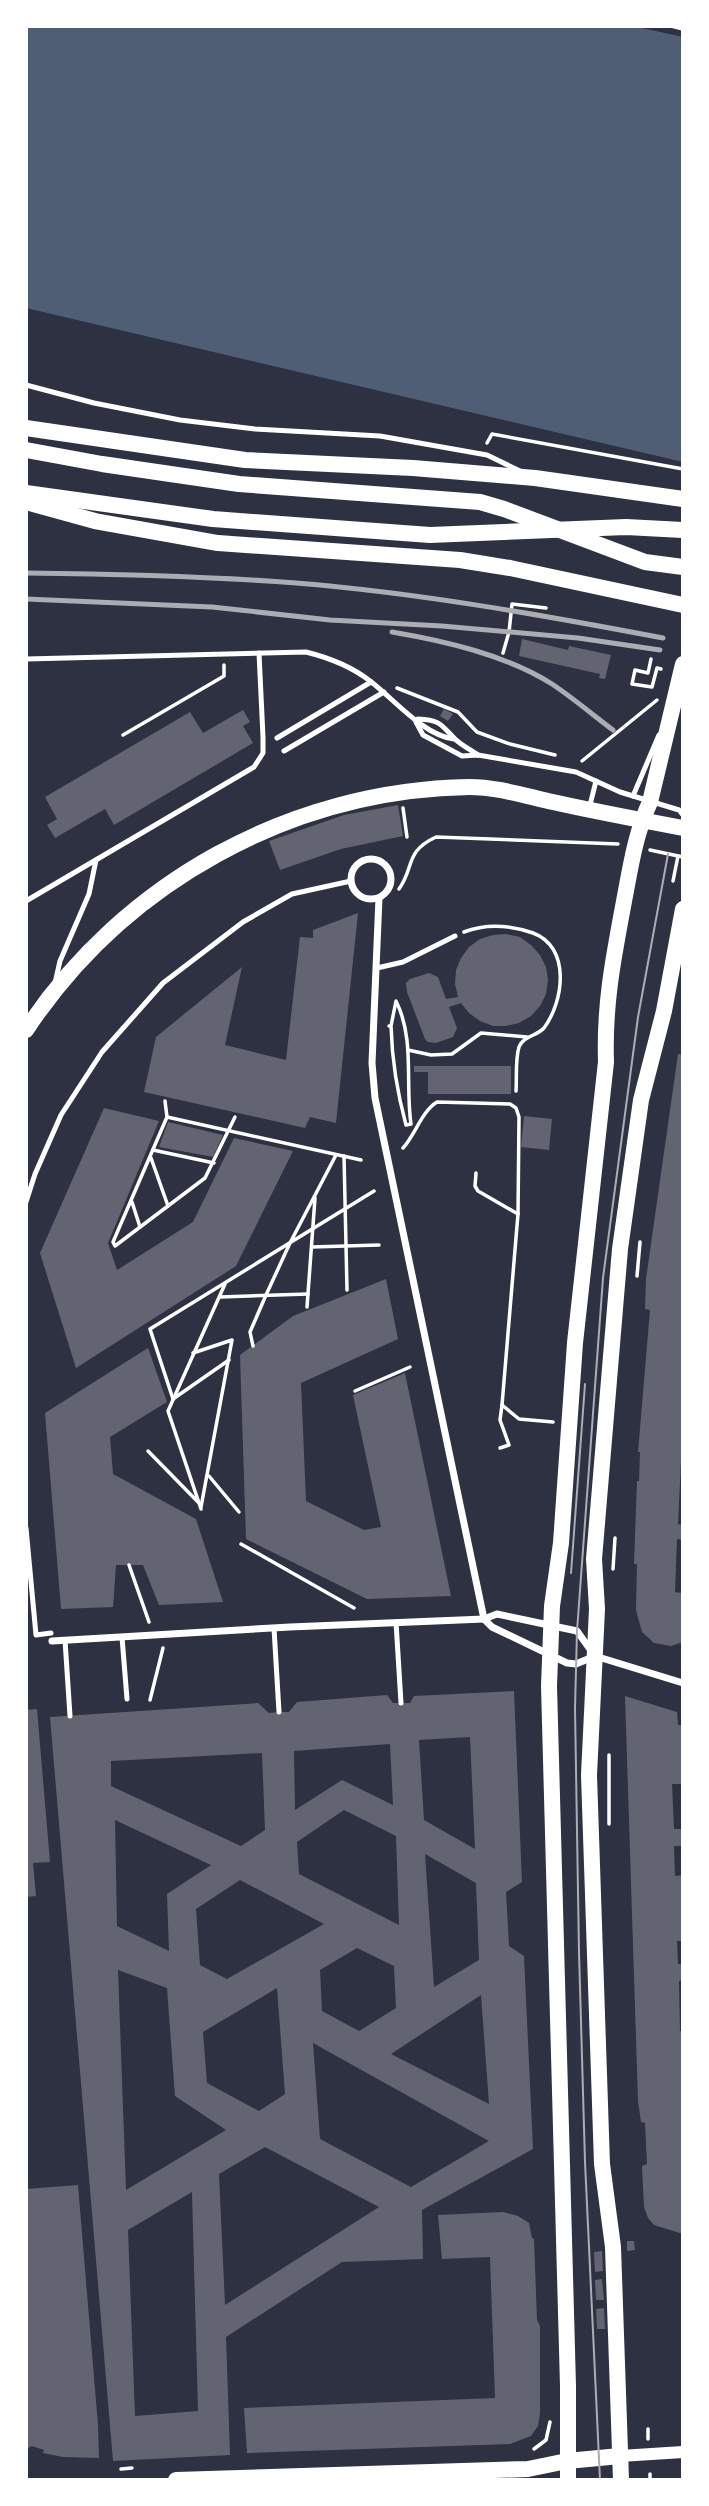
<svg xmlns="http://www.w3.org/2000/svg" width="709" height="2506" font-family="Barlow,sans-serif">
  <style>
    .water { fill: #4f5d75 }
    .building { fill: #626471; fill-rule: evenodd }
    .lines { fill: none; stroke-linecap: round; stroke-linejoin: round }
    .path { stroke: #fff; stroke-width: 3.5 }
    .service { stroke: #fff; stroke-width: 5 }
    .minor { stroke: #fff; stroke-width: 7 }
    .tertiary { stroke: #fff; stroke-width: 12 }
    .primary { stroke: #fff; stroke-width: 16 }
    .trunk { stroke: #fff; stroke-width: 16 }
    .tram { stroke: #abadb3; stroke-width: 2 }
    .rail { stroke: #abadb3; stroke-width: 5 }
  </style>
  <rect width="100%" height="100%" fill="#2d3142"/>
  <!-- water -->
  <polygon class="water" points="26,26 633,26 683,37 683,462 26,308"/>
  <!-- building -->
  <g class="building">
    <polygon points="522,639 568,650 569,646 611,655 605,679 599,678 600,674 519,656"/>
    <polygon points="444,709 453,714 448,721 440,716"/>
    <polygon points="243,710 250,722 243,726 253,743 114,825 105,809 55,838 47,825 57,819 45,797 190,712 203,733"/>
    <polygon points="398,805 403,836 341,849 280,870 269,841 344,815"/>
    <polygon points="358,913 336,1123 310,1117 305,1128 144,1092 156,1037 242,967 225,1045 286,1060 300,937 313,938 313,930"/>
    <polygon points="506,934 520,937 531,945 540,955 546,967 548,980 546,994 540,1006 531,1016 519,1023 506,1026 493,1026 480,1021 469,1013 461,1003 449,1007 457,1028 453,1037 436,1043 428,1042 425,1039 407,992 406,983 410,979 429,973 438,977 446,999 458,997 455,984 456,970 461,958 469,947 480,939 493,935"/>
    <polygon points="678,1054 683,1054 683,1421 678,1524 683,1525 683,1540 677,1539 675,1592 683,1593 683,1642 671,1646 654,1643 642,1632 636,1610 637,1564 634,1564 637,1481 639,1481 640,1452 638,1452 650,1310 645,1309 646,1279"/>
    <polygon points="414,1066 511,1066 511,1094 428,1094 428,1072 414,1072"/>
    <polygon points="104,1108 159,1121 108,1243 117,1270 193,1222 234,1138 293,1151 236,1266 76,1368 40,1253"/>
    <polygon points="524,1116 552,1119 549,1150 521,1147"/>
    <polygon points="168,1122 223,1135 213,1157 159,1147"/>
    <polygon points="386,1279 398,1339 301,1383 306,1501 364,1530 381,1527 353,1395 405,1373 451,1596 367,1599 246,1539 240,1355 293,1316"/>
    <polygon points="148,1348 167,1402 110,1437 113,1474 196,1519 223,1602 159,1605 143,1565 116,1565 113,1607 61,1609 45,1413"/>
    <path d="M514 1691 522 1882 506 1892 509 1946 524 1956 533 2149 422 2210 423 2259 342 2262 226 2337 230 2455 113 2461 50 1717 258 1703 269 1713 279 1712H289L297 1702 387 1695 393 1703H410L414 1696ZM470 1737 475 1849 424 1820 419 1740ZM390 1744 393 1805 342 1780 295 1810 294 1751ZM262 1753 265 1830 241 1846 111 1786V1761ZM344 1810 396 1836 399 1925 299 1874 297 1842ZM115 1820 211 1865 167 1894 169 1951 117 1926ZM425 1854 476 1883 479 1960 434 1987ZM240 1880 324 1924 227 1979 200 1965 196 1909ZM357 1948 394 1966 396 2008 359 2031 322 2011 320 1970ZM118 1970 167 1988 175 2096 226 2130 126 2190ZM277 1988 285 2094 259 2111 207 2083 203 2032ZM481 1995 489 2104 391 2054ZM313 2043 489 2141 411 2187 320 2139ZM265 2147 379 2207 225 2305 219 2174ZM192 2192 198 2411 135 2416 128 2230Z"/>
    <polygon points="625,1696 677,1712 678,1725 683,1725 683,1784 672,1784 674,1829 683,1829 683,1846 674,1846 675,1876 683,1875 683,1941 677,1941 678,1964 683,1964 683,1980 679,1981 680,2031 683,2031 683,2234 654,2225 648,2218 644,2207 642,2166 647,2164 645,2123 641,2122 638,2101"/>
    <polygon points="37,1709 50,1862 33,1863 36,1896 26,1897 26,1710"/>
    <polygon points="78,2185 98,2425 99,2458 63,2457 43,2453 44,2450 32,2446 26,2449 26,2189"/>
    <polygon points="503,2212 518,2216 529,2223 532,2238 534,2239 537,2320 540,2326 540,2413 538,2426 531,2436 510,2444 247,2453 244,2408 495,2398 490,2257 442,2259 438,2215"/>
    <polygon points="627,2241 634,2241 635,2250 627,2251"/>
    <polygon points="602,2251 603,2271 595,2272 594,2252"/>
    <polygon points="602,2279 604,2300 596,2300 595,2280"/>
    <polygon points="604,2308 605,2329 597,2329 596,2309"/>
  </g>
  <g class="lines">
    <!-- path -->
    <g class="path">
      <polyline points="671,26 683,29"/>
      <polyline points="487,443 492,434 683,469"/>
      <polyline points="503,653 509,632 512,604 546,608"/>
      <polyline points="651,659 648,673 635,670 632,684 652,687 657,668 661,669"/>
      <polyline points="397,688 458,712 477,732 510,744 555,755"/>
      <polyline points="123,735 224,676 224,665"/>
      <polyline points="582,761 657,700"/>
      <polyline points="403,808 407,837"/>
      <polyline points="650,850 683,857"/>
      <polyline points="673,881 678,856"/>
      <path d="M399 889C415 867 404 852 436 837L618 844"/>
      <path d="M464 932C487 923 510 925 533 933 571 947 564 1001 544 1028 537 1036 523 1036 519 1047 515 1060 517 1078 516 1091"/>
      <path d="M389 1026H391C392 1060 397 1092 406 1125L411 1124C405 1083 415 1039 396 1001L391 1026"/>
      <polyline points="408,1050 431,1055 452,1054 481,1033 527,1037"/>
      <polyline points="165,1101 167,1117 113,1242 115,1246 205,1178 235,1117"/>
      <polyline points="167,1117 361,1160"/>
      <path d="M403 1148C415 1135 422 1111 437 1102L510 1104 516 1108 519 1117 518 1214 502 1405 519 1419 553 1422"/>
      <polyline points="153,1150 214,1163"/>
      <polyline points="344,1156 347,1290"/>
      <polyline points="151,1158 168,1206"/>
      <polyline points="476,1173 475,1186 478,1191 518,1214"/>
      <polyline points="132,1202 140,1227"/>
      <polyline points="312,1247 379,1245"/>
      <polyline points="637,1276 640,1242"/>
      <polyline points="220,1297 308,1294"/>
      <polyline points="307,1307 315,1198"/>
      <polyline points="253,1346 250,1332 266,1295 290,1243 336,1155"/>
      <polyline points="193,1353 232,1340 201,1507"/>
      <polyline points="229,1360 173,1399 150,1329 374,1191"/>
      <polyline points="355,1391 410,1367"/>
      <polyline points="500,1448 509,1445 500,1420 502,1405"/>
      <polyline points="148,1451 198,1502"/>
      <polyline points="209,1476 239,1512"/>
      <polyline points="201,1509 168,1411 225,1284"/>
      <polyline points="241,1544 354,1608"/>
      <polyline points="129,1565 149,1622"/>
      <polyline points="613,1569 615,1538"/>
      <polyline points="150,1700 163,1648"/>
      <polyline points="609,1755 609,1824"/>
      <polyline points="648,2429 648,2439"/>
      <polyline points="534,2449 546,2440 550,2422"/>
      <polyline points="121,2469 132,2468"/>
      <polyline points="650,2474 650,2478"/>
    </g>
    <!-- service -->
    <g class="service">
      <polyline points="26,385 94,403 180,420 255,429 380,436 487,455 520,471"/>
      <path d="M26 659 306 652C330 658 351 666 370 681 394 699 424 736 454 739"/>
      <path d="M418 719C441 720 441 725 455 739 461 745 471 750 478 755"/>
      <polyline points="416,722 423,735 462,756 478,755 576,772 620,792 679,810 683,815"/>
      <polyline points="277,738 371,682"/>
      <polyline points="284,751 384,692"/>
      <polyline points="633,796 659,735"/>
      <polyline points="589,809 596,781"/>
      <polyline points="26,901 254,767 263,753 263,737 259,653"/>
      <polyline points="377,968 403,962 455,936"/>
      <polyline points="55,983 60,961 89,894 96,860"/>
      <polyline points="26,1202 35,1174 61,1115 102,1052 163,983 243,922 292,894 351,881"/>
      <polyline points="26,1528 36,1635 51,1633"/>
      <polyline points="396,1622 401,1703"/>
      <polyline points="274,1628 279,1712"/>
      <polyline points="122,1637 127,1699"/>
      <polyline points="65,1640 70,1716"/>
    </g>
    <!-- minor -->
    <g class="minor">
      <circle cx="371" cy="879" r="20"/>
      <polyline points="379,898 372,1063 375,1098 484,1619"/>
      <polyline points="484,1619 492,1627 567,1663 576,1664 595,1656"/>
      <polyline points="52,1641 290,1627 484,1619 497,1614 577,1631 592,1652"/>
      <polyline points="595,1656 683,1683"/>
    </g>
    <!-- tertiary -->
    <polyline class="tertiary" points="620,2456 683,2452"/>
    <!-- primary -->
    <g class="primary">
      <polyline points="26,428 245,460 413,468 535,478 683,499"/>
      <polyline points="26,450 102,464 239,484 480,502 504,509 645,562 683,567"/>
      <polyline points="26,493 213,519 430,535 626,527 683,530"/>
      <polyline points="26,502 95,521 218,543 460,560 510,568 683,605"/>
      <polyline points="641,820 683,828"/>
      <polyline points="176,2480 528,2469 567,2461 620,2456"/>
      <path d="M568 2480V2386L549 1686 552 1606 561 1543 575 1343 606 1062C604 1002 614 955 625 896 631 864 636 832 650 802L683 664"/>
      <polyline points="621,2480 613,2247 602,2164 589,1775 597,1609 594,1559 620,1249 641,1100 664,1011 683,909"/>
    </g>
    <!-- trunk -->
    <path class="trunk" d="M26 1030C124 882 291 790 469 787 496 787 522 795 548 801 579 808 610 814 641 820"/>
    <!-- tram -->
    <g class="tram">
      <polyline points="571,1573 585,1384"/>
      <polyline points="600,2480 585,2162 579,1952 575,1708 577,1631 603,1278 638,1017 668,854"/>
    </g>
    <!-- rail -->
    <g class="rail">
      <path d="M26 573C116 574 206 576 296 583 419 593 542 615 663 638"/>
      <polyline points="26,599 212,607 330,620 442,626 578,638 660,650"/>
      <path d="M392 632C445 641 506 655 552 684 573 698 593 715 613 730"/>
    </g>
  </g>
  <!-- border -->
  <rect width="709" height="2506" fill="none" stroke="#ffffff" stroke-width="56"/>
</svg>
